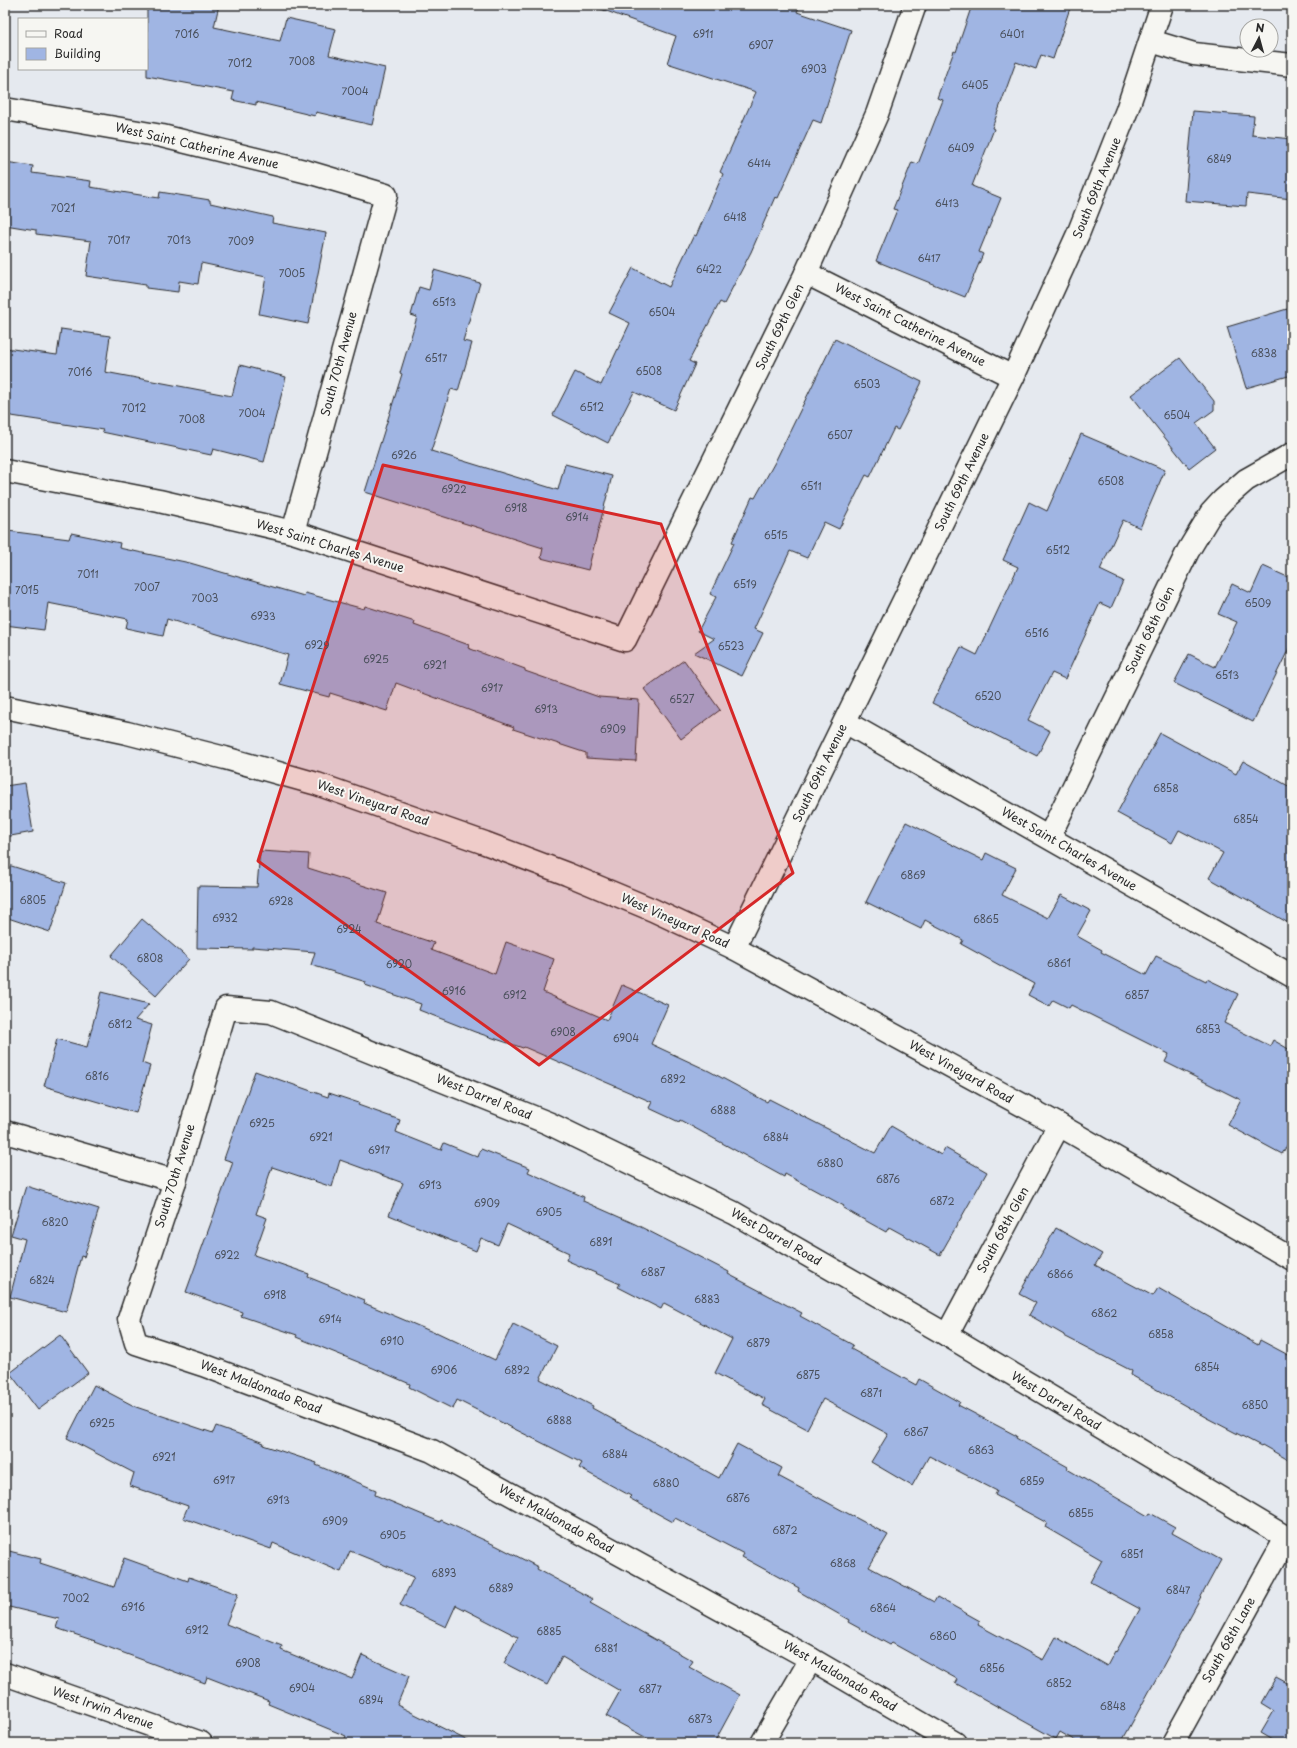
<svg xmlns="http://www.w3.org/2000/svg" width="1297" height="1748" font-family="'Playpen Sans',sans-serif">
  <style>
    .building { fill: #a0b5e3; stroke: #2b2b2b; fill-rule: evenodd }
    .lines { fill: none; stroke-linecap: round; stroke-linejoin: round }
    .minor-casing { stroke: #2b2b2b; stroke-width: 25 }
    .minor { stroke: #f6f6f2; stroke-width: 22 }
    .marked { fill: #d62828; fill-opacity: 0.2; stroke: #d62828; stroke-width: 3; stroke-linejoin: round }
    .labels { text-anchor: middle; stroke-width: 4; stroke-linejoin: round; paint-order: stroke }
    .number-label { font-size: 10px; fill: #484e59 }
    .street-label { font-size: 12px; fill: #2b2b2b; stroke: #f6f6f2 }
  </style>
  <rect width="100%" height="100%" fill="#e5e9ef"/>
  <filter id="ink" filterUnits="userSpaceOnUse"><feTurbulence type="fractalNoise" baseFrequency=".025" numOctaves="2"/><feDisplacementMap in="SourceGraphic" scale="8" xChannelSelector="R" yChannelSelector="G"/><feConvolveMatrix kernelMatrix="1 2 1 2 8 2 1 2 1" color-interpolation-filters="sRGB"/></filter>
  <g filter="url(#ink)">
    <!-- building -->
    <g class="building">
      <polygon points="147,5 219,5 214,27 280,41 286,18 336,29 329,55 385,68 372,125 316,112 315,116 256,102 256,105 232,100 234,92 147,76"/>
      <polygon points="598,5 800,5 797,12 851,30 821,123 813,120 778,198 775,197 751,252 724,304 720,302 689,361 695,364 674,410 634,392 608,443 553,415 575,372 601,385 630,323 609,313 633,268 669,287 694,235 696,236 723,174 720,172 756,92 667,63 676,36 598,8"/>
      <polygon points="972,5 1071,5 1053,59 1041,55 1036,69 1016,62 992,128 994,129 972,186 1001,198 979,252 983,254 965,297 876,261 897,210 893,209 912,162 918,164 943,100 937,98 954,51 956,52"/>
      <polygon points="1193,111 1254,116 1252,135 1292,139 1292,199 1247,194 1246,206 1185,201"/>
      <polygon points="5,162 33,166 32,173 91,181 90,187 159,198 160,192 210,200 210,203 273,217 272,223 326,233 308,324 259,314 266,277 201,263 198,284 179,281 178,292 146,288 146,285 86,276 91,241 36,234 36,230 5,225"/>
      <polygon points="434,270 480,283 463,341 472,343 458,391 451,389 431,451 558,490 565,464 612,476 588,570 541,558 543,548 365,492 402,374 400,373 417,317 411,315 419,287 429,290"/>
      <polygon points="1287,309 1292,324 1292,375 1246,388 1227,327"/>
      <polygon points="61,329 110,336 105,372 232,396 240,365 286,377 264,462 213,449 211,455 102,432 103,430 5,415 5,348 57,355"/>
      <polygon points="835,339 922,382 898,430 894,428 870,477 866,475 839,529 824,522 807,558 790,551 754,629 763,633 742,676 694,653 714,639 698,631 716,597 710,594 734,543 732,542 752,497 755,498 775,462"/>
      <polygon points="1180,358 1214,401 1214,410 1196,423 1215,448 1189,468 1131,395"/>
      <polygon points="1081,434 1165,470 1140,528 1123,520 1100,570 1123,581 1111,608 1100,603 1065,679 1052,673 1028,720 1050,731 1037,756 932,703 961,647 977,655 1018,567 1003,560 1029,502 1047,511"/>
      <polygon points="8,531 69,539 71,533 120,543 119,548 190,563 304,596 305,593 364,609 365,606 415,622 414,625 469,645 468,648 525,669 525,671 599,697 639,700 636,761 586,758 586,753 513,729 514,727 396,683 387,711 330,693 329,697 280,684 288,655 167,619 163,636 126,628 128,619 48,603 44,630 5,625 5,556"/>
      <polygon points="1263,566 1292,579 1292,642 1253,722 1174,683 1189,654 1215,667 1237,622 1218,614 1232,584 1251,593"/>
      <polygon points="684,660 720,710 681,739 644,689"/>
      <polygon points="1160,733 1236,774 1243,761 1292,788 1292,925 1209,878 1223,853 1179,830 1172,843 1117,813"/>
      <polygon points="25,783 33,832 5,837 5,786"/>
      <polygon points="906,822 983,860 986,853 1016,868 1002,895 1048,918 1061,895 1091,911 1077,936 1102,950 1101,952 1146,975 1156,956 1206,981 1207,979 1238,994 1224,1023 1270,1046 1273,1040 1292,1051 1292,1137 1282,1154 1228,1125 1241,1100 1165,1062 1169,1054 1071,1005 1069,1008 1053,1000 1049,1006 1028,995 1034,984 961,944 963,940 925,920 921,929 866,902"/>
      <polygon points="260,851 309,854 308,868 387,893 377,924 434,943 431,950 495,974 506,942 554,959 543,992 607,1020 622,985 668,1005 651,1044 709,1071 767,1102 769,1099 875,1153 891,1126 941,1155 945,1148 987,1172 940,1255 889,1227 886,1232 843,1208 844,1206 785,1174 784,1177 680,1120 679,1122 649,1108 652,1102 524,1047 523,1048 475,1032 419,1010 421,1004 365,985 366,982 311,965 315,952 252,947 252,949 197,948 198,886 257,887"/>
      <polygon points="5,864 66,883 50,932 5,917"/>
      <polygon points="142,919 189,959 156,996 111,956"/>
      <polygon points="101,992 149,1004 135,1020 152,1025 142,1063 150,1066 136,1113 44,1086 57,1039 87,1047"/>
      <path d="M255 1071 328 1097 329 1093 359 1103 358 1105 400 1120 396 1132 441 1150 444 1143 478 1157 481 1149 530 1168 528 1172 584 1197 583 1201 635 1224 729 1272 728 1274 802 1313 800 1316 853 1345 851 1349 916 1385 919 1379 960 1402 958 1405 1017 1436 1016 1438 1068 1467 1067 1469 1148 1516 1150 1513 1175 1527 1172 1533 1221 1560 1121 1743H1079L1060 1732 1056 1739 955 1683 957 1679 892 1643 890 1645 848 1622 849 1620 798 1591 799 1588 742 1557 744 1554 675 1518 673 1522 629 1498 631 1496 579 1468 582 1463 457 1400 453 1409 409 1387 410 1384 373 1368 296 1337 297 1335 241 1316 242 1312 186 1292 233 1162 224 1159ZM340 1160 403 1183 389 1215 476 1251 481 1238 498 1245 507 1224 569 1253 566 1260 620 1284 618 1287 661 1309 664 1303 732 1339 715 1373 765 1399 762 1405 807 1429 823 1399 888 1434 871 1462 912 1486 929 1456 997 1491 995 1495 1047 1523 1045 1527 1102 1560 1090 1582 1140 1609 1116 1652 1115 1651 1107 1666 1056 1637 1043 1660 978 1625 980 1621 937 1597 934 1602 869 1567 888 1535 778 1476 782 1468 737 1444 719 1478 592 1408 593 1406 540 1379 557 1346 513 1324 495 1360 436 1332 435 1333 364 1303 365 1300 308 1277 309 1274 254 1255 267 1218 256 1214 272 1167 332 1187Z"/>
      <polygon points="26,1186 99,1209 84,1257 81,1256 66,1312 10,1297 25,1239 11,1235"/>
      <polygon points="1056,1228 1102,1254 1095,1265 1153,1296 1158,1288 1258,1345 1260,1340 1292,1357 1292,1462 1262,1445 1261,1446 1207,1418 1131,1375 1132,1371 1064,1336 1064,1335 1029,1315 1036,1303 1019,1294"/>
      <polygon points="60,1335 88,1373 38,1410 10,1373"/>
      <polygon points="94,1385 136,1407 213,1433 216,1426 264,1443 263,1445 317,1463 316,1465 376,1490 375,1495 440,1522 441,1520 497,1546 538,1567 537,1569 593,1599 590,1603 693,1661 689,1667 740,1695 714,1743 656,1743 606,1716 620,1691 562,1657 547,1685 504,1663 518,1637 456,1605 446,1627 400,1605 414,1577 350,1551 341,1572 273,1543 271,1549 183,1518 188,1506 130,1486 134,1473 67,1438"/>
      <polygon points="5,1550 41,1559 40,1563 114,1587 124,1558 188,1581 189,1577 238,1594 226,1624 282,1646 281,1650 352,1679 362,1655 409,1676 397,1705 472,1743 343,1743 346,1736 268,1704 269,1701 207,1677 205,1683 94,1642 95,1641 56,1628 59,1619 5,1606"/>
      <polygon points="1276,1677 1289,1684 1292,1680 1292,1743 1278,1743 1261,1733 1274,1711 1261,1703"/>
    </g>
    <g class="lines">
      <defs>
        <g id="minor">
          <polyline points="1151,41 1194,54 1292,65"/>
          <polyline points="5,109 162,136 308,172 386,195 293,532"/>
          <polyline points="806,273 1013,377"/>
          <polyline points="5,471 159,501 293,532 625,640 806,273 877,114 915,5"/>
          <polyline points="5,707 127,733 225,758 317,784 485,843 567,874 653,910 734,948 1059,1125 1292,1259"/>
          <polyline points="845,722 1292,976"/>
          <polyline points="1049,837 1188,551 1211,513 1223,500 1246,480 1292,454"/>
          <polyline points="734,948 1013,377 1078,234 1127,110 1162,5"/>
          <polyline points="5,1132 175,1181"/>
          <polyline points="947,1335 1059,1125"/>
          <polyline points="5,1674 201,1743"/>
          <polyline points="762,1743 811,1659"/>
          <polyline points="955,1743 811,1659 432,1451 203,1365 136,1343 129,1319 175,1181 226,1008 271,1012 548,1123 734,1213 947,1335 1292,1541"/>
          <polyline points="1173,1743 1286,1538"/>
        </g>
      </defs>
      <!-- minor casing -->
      <use href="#minor" class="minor-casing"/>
      <!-- minor -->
      <use href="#minor" class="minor"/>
    </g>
  </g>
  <!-- marked area -->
  <path class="marked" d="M383 465 661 524 793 873 539 1065 258 861Z"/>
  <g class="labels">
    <!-- number labels -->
    <g class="number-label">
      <text x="187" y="38">7016</text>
      <text x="703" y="38">6911</text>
      <text x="1012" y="38">6401</text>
      <text x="761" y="49">6907</text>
      <text x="302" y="65">7008</text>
      <text x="240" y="67">7012</text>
      <text x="814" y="73">6903</text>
      <text x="975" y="89">6405</text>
      <text x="355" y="95">7004</text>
      <text x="961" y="152">6409</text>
      <text x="1219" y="163">6849</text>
      <text x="759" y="167">6414</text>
      <text x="947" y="207">6413</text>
      <text x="63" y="212">7021</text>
      <text x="735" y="221">6418</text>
      <text x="119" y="244">7017</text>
      <text x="179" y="244">7013</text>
      <text x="241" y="245">7009</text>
      <text x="929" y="262">6417</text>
      <text x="709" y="273">6422</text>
      <text x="292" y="277">7005</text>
      <text x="444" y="306">6513</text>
      <text x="662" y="316">6504</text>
      <text x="1264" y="357">6838</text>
      <text x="436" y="362">6517</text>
      <text x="649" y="375">6508</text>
      <text x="80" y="376">7016</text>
      <text x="867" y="388">6503</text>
      <text x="592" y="411">6512</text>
      <text x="134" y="412">7012</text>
      <text x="252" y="417">7004</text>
      <text x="1177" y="419">6504</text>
      <text x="192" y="423">7008</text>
      <text x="840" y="439">6507</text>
      <text x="404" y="459">6926</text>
      <text x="1111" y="485">6508</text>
      <text x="811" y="490">6511</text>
      <text x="454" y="493">6922</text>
      <text x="516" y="512">6918</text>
      <text x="577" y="521">6914</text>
      <text x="776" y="539">6515</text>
      <text x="1058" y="554">6512</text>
      <text x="88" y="578">7011</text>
      <text x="745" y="588">6519</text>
      <text x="147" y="591">7007</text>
      <text x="27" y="594">7015</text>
      <text x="205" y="602">7003</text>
      <text x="1258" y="607">6509</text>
      <text x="263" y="620">6933</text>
      <text x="1037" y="637">6516</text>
      <text x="317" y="649">6929</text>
      <text x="731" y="650">6523</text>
      <text x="376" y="663">6925</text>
      <text x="435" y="669">6921</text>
      <text x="1227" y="679">6513</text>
      <text x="492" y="692">6917</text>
      <text x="988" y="700">6520</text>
      <text x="682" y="703">6527</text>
      <text x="546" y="713">6913</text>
      <text x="613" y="733">6909</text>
      <text x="1166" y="792">6858</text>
      <text x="1246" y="823">6854</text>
      <text x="913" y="879">6869</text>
      <text x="33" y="904">6805</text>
      <text x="281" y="905">6928</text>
      <text x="225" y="922">6932</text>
      <text x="986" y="923">6865</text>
      <text x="349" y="933">6924</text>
      <text x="150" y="962">6808</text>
      <text x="1059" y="967">6861</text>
      <text x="399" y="968">6920</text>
      <text x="454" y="995">6916</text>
      <text x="515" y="999">6912</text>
      <text x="1137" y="999">6857</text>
      <text x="120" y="1028">6812</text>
      <text x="1208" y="1033">6853</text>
      <text x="563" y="1036">6908</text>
      <text x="626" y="1042">6904</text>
      <text x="97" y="1080">6816</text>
      <text x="673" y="1083">6892</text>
      <text x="723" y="1114">6888</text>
      <text x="262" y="1127">6925</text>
      <text x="321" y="1141">6921</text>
      <text x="776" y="1141">6884</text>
      <text x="379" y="1154">6917</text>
      <text x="830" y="1167">6880</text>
      <text x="888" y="1183">6876</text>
      <text x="430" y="1189">6913</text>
      <text x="942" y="1205">6872</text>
      <text x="487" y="1207">6909</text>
      <text x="549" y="1216">6905</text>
      <text x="55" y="1226">6820</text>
      <text x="601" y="1246">6891</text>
      <text x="227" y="1259">6922</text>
      <text x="653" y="1276">6887</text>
      <text x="1060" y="1278">6866</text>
      <text x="42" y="1284">6824</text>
      <text x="275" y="1299">6918</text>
      <text x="707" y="1303">6883</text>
      <text x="1104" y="1317">6862</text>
      <text x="330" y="1323">6914</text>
      <text x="1161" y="1338">6858</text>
      <text x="392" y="1345">6910</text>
      <text x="758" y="1347">6879</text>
      <text x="1207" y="1371">6854</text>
      <text x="444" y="1374">6906</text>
      <text x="517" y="1374">6892</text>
      <text x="808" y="1379">6875</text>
      <text x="871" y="1397">6871</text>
      <text x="1255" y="1409">6850</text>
      <text x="559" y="1424">6888</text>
      <text x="102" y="1427">6925</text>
      <text x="916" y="1436">6867</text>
      <text x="981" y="1454">6863</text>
      <text x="615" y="1458">6884</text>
      <text x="164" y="1461">6921</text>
      <text x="224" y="1484">6917</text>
      <text x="1032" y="1485">6859</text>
      <text x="666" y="1487">6880</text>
      <text x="738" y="1502">6876</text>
      <text x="278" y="1504">6913</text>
      <text x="1081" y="1517">6855</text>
      <text x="335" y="1525">6909</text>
      <text x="785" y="1534">6872</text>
      <text x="393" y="1539">6905</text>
      <text x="1132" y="1558">6851</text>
      <text x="843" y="1567">6868</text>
      <text x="444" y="1577">6893</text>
      <text x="501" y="1592">6889</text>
      <text x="1178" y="1594">6847</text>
      <text x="76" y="1602">7002</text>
      <text x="133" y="1611">6916</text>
      <text x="883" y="1612">6864</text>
      <text x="197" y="1634">6912</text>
      <text x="549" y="1635">6885</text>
      <text x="943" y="1640">6860</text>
      <text x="606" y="1652">6881</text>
      <text x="248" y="1667">6908</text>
      <text x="992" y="1672">6856</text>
      <text x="1059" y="1687">6852</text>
      <text x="302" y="1692">6904</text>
      <text x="650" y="1693">6877</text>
      <text x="371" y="1704">6894</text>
      <text x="1113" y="1710">6848</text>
      <text x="700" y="1723">6873</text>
    </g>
    <!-- street labels -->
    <g class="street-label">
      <text transform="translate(197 146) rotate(13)" y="4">West Saint Catherine Avenue</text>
      <text transform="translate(1097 188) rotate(-68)" y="4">South 69th Avenue</text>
      <text transform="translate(910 325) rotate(27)" y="4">West Saint Catherine Avenue</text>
      <text transform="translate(780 327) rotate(-64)" y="4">South 69th Glen</text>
      <text transform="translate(339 364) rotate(-75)" y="4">South 70th Avenue</text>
      <text transform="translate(962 482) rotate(-64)" y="4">South 69th Avenue</text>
      <text transform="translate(330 546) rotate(17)" y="4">West Saint Charles Avenue</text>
      <text transform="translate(1150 630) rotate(-64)" y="4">South 68th Glen</text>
      <text transform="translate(820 773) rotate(-64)" y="4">South 69th Avenue</text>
      <text transform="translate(373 803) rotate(19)" y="4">West Vineyard Road</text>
      <text transform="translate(1069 849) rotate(30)" y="4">West Saint Charles Avenue</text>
      <text transform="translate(675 921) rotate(24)" y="4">West Vineyard Road</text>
      <text transform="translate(961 1072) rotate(29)" y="4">West Vineyard Road</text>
      <text transform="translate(484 1097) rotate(22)" y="4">West Darrel Road</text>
      <text transform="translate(175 1176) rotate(-73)" y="4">South 70th Avenue</text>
      <text transform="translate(1003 1230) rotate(-62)" y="4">South 68th Glen</text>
      <text transform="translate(776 1237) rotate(30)" y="4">West Darrel Road</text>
      <text transform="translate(261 1387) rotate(21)" y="4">West Maldonado Road</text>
      <text transform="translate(1056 1401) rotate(31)" y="4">West Darrel Road</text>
      <text transform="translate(556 1519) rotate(29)" y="4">West Maldonado Road</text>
      <text transform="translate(1229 1640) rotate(-61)" y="4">South 68th Lane</text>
      <text transform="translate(840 1676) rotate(30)" y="4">West Maldonado Road</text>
      <text transform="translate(103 1708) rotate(19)" y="4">West Irwin Avenue</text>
    </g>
  </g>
  <!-- margin -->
  <rect width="1297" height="1748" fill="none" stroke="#f6f6f2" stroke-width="20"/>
  <rect x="10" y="10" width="1277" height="1728" fill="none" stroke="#2b2b2b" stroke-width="1.5" filter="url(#ink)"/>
  <!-- legend -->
  <rect x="18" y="18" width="130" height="52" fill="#f6f6f2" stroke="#a5a5a2"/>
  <rect x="26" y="31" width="20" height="6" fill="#f6f6f2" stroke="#a5a5a2"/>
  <text x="54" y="38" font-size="12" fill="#2b2b2b">Road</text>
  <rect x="26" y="48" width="20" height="12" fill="#a0b5e3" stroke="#a5a5a2"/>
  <text x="54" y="58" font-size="12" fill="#2b2b2b">Building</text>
  <!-- north arrow -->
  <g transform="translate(1259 38) rotate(6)"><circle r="19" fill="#f6f6f2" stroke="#a5a5a2"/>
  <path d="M0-3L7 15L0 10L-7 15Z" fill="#2b2b2b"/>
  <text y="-6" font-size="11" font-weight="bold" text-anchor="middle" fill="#2b2b2b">N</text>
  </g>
</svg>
